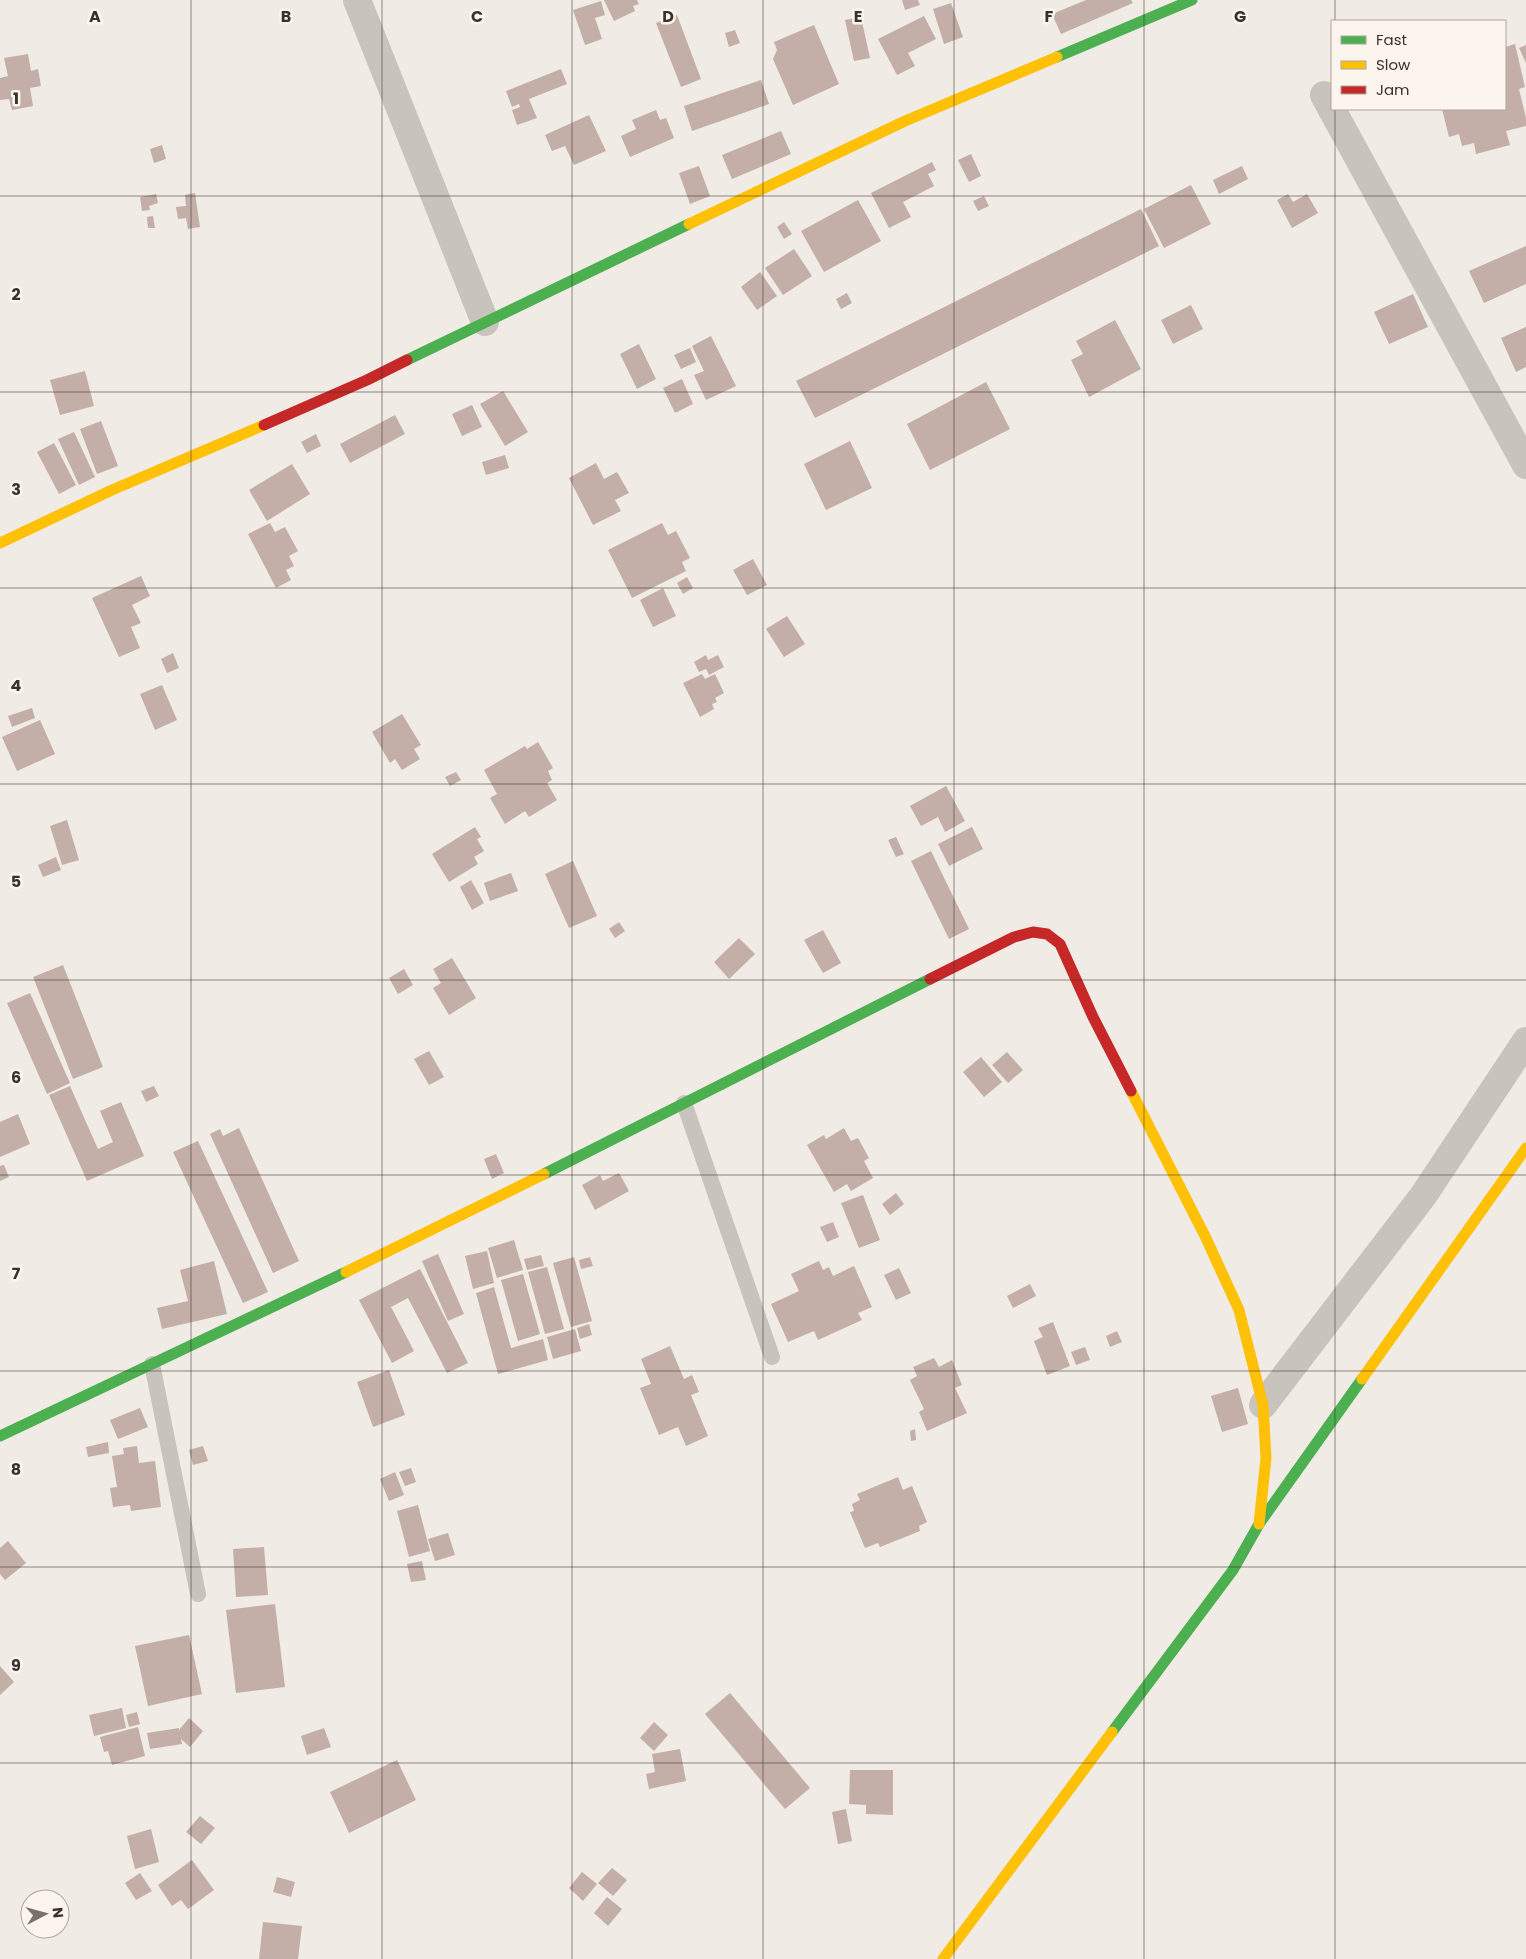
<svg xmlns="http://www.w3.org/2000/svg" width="1526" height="1959" font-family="Poppins,sans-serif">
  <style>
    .building { fill: #c3afa7 }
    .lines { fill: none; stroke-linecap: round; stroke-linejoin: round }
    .lane { stroke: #c9c3be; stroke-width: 16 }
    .street { stroke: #c9c3be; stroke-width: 28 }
    .fast { stroke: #4caf50; stroke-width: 11 }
    .slow { stroke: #ffc107; stroke-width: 11 }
    .jam { stroke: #c62828; stroke-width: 11 }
    .grid { fill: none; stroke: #3b302b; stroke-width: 1; stroke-opacity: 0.55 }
    .grid-label { font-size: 16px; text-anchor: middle; font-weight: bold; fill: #3b302b; stroke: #fbf5ee; stroke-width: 5; stroke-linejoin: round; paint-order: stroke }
  </style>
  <rect width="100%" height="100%" fill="#f0ebe5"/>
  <!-- building -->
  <g class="building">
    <polygon points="604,0 637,0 639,4 633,6 635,11 614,21"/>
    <polygon points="902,0 918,0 920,5 905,10"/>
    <polygon points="1086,0 1131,0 1133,3 1061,34 1052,14"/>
    <polygon points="601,1 605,15 595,18 602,39 585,45 573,10"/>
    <polygon points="951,3 963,37 944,44 933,9"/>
    <polygon points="677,15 701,79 681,87 656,23"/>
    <polygon points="924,16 936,39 908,53 915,66 897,75 878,39"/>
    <polygon points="861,17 870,58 854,61 845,20"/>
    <polygon points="814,25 839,84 793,105 773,59 777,50 774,42"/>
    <polygon points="735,30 740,43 729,47 725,33"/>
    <polygon points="1515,44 1525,87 1519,89 1526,118 1526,126 1506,131 1510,145 1476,154 1474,143 1462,146 1459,134 1449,137 1442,109 1505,109 1505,47"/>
    <polygon points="1526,45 1526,63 1519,48"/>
    <polygon points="28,54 31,71 38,69 41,86 30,88 33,106 12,110 9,99 0,100 0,78 8,76 4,58"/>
    <polygon points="561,69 567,84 529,99 537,118 517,125 512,110 520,107 519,104 512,107 506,91"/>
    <polygon points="761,80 769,104 692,131 684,106"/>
    <polygon points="656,110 660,120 666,118 674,138 630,157 621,136 636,129 632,120"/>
    <polygon points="589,115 606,151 574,165 565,146 552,151 545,135"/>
    <polygon points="781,131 791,154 732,179 722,155"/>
    <polygon points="162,145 166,159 154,163 150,149"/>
    <polygon points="971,154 981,176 969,182 958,160"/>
    <polygon points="932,162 936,170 928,174 934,186 903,202 911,217 889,228 871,193"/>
    <polygon points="699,166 710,196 690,204 679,173"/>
    <polygon points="1242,166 1248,179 1219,194 1213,180"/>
    <polygon points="1191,185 1211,224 1164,248 1144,209"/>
    <polygon points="195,193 200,227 188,229 186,218 178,219 176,207 186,206 185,195"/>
    <polygon points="156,194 158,203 149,206 150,210 142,211 140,197"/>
    <polygon points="1288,194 1293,202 1307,194 1318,213 1292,228 1277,200"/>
    <polygon points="984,196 989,206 978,211 973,201"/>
    <polygon points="858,200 881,241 824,272 801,231"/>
    <polygon points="1141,209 1159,246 815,418 796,381"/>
    <polygon points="153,216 155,228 148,228 147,217"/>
    <polygon points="784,222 792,234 784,239 777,227"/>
    <polygon points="1526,246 1526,284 1484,303 1469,271"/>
    <polygon points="794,249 812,276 783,295 765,268"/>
    <polygon points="760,272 777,296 757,310 741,287"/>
    <polygon points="847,293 852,303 841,309 836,299"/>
    <polygon points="1413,294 1428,327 1389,344 1374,312"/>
    <polygon points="1191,305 1203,329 1173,344 1161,320"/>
    <polygon points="1115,320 1141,369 1089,397 1071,360 1083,354 1076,341"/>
    <polygon points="1526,327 1526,367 1516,372 1501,338"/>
    <polygon points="711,336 736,386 706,400 694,375 704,371 692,346"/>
    <polygon points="639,344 656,379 637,389 620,354"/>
    <polygon points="690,348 696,362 681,369 674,355"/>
    <polygon points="85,371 94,406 60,415 50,380"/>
    <polygon points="682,379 693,404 675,413 663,388"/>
    <polygon points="986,382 1010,429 930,470 907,424"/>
    <polygon points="503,391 528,432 505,446 480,404"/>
    <polygon points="472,405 482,427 462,436 452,414"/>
    <polygon points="395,415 405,434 350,463 340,444"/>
    <polygon points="101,421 118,466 97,474 80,429"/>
    <polygon points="74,432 95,477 79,485 58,439"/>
    <polygon points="316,434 321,446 307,453 301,442"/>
    <polygon points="850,441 872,488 826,510 804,464"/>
    <polygon points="54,443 76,485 59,494 37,452"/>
    <polygon points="505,455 509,468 486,475 482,462"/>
    <polygon points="596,463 604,479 617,472 629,493 615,500 621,511 593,525 569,478"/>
    <polygon points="292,464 310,494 267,521 249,490"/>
    <polygon points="270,523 275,532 285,527 298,551 289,556 294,566 286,570 291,580 276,588 248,534"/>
    <polygon points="662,523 668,535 676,531 690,558 682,562 686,571 632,598 608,550"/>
    <polygon points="753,559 767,585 747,595 733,570"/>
    <polygon points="141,576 150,596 132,605 141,623 131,627 140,648 119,657 92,598"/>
    <polygon points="687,577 693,588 683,594 677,583"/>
    <polygon points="663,588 676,616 653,627 640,600"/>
    <polygon points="787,616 805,644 784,657 766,629"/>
    <polygon points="173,653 179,668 167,673 161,659"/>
    <polygon points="706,655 708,660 718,655 724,667 709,675 706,669 699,672 694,662"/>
    <polygon points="702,674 705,679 715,674 724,693 715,698 717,702 712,704 714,709 700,717 683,683"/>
    <polygon points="162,685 177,720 155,730 140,694"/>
    <polygon points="32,708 35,718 12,727 8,716"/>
    <polygon points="402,714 421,745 414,749 420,759 402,770 395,759 390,763 372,732"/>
    <polygon points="40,720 55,754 17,771 2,737"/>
    <polygon points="538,742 553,768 548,771 552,780 547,783 557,800 529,817 525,811 505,824 490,798 497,794 484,770 525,746 527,749"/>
    <polygon points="456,772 461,780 450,786 445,777"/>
    <polygon points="946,786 965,821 945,832 938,817 921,826 910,806"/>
    <polygon points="67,820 79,860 62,865 50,826"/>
    <polygon points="475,827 481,837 477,839 484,851 474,857 478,864 449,882 432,854"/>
    <polygon points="972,827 983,849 949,866 938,844"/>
    <polygon points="896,837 904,854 896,857 888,840"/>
    <polygon points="931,851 969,929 949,939 911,861"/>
    <polygon points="56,857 61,870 43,877 38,865"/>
    <polygon points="573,861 597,916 569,928 545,874"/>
    <polygon points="511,873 518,891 490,901 484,883"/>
    <polygon points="471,880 484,903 472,910 460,887"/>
    <polygon points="619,922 625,931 615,938 609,929"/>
    <polygon points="823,930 841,963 823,973 804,940"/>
    <polygon points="739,938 755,954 729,979 714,962"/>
    <polygon points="452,958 476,998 449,1015 433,988 441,983 433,969"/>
    <polygon points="63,965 103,1067 73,1079 33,977"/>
    <polygon points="404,969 413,985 398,994 389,978"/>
    <polygon points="30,993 70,1083 47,1094 7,1003"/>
    <polygon points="429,1051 444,1077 429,1085 414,1059"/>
    <polygon points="1007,1052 1023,1070 1008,1083 992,1065"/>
    <polygon points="981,1057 1002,1082 984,1097 963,1072"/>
    <polygon points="70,1086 98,1149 113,1142 100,1111 121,1102 144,1156 87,1181 49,1095"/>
    <polygon points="154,1086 159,1096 146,1102 141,1091"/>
    <polygon points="18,1114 30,1144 0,1157 0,1122"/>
    <polygon points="239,1128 299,1261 273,1273 210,1134 220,1129 223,1136"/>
    <polygon points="844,1128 851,1141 858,1138 869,1158 864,1161 873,1178 851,1191 847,1184 834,1192 807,1145 824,1135 826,1139"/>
    <polygon points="198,1141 268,1292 243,1303 173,1152"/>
    <polygon points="496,1154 504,1173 492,1179 484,1159"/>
    <polygon points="4,1165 9,1177 0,1181 0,1166"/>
    <polygon points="619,1173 629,1191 595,1210 582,1185 600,1175 603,1181"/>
    <polygon points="896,1193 904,1204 890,1215 882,1204"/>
    <polygon points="863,1195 880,1240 859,1248 841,1203"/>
    <polygon points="833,1222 839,1237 827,1242 820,1227"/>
    <polygon points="514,1240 523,1270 497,1278 488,1248"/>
    <polygon points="487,1251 494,1283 473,1289 465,1256"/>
    <polygon points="438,1254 464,1314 448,1321 422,1261"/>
    <polygon points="541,1255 544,1266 527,1270 524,1259"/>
    <polygon points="574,1257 592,1321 571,1327 553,1263"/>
    <polygon points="590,1257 593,1266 581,1269 579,1260"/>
    <polygon points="214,1261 227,1314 162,1329 157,1308 188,1301 180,1270"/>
    <polygon points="819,1261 823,1270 829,1267 833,1276 854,1266 872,1307 858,1313 862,1320 818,1340 814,1331 788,1342 771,1304 799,1291 791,1274"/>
    <polygon points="547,1267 564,1329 545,1334 528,1272"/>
    <polygon points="899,1268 911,1293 896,1300 884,1275"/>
    <polygon points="420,1269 468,1363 447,1373 408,1298 391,1307 414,1351 392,1363 359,1300"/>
    <polygon points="523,1274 540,1334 518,1341 501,1280"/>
    <polygon points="1030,1284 1036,1296 1013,1308 1007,1296"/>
    <polygon points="494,1287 511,1348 543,1339 548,1360 498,1374 476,1293"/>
    <polygon points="1053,1322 1070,1366 1047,1375 1034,1341 1043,1337 1038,1328"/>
    <polygon points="589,1324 592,1335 580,1339 577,1328"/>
    <polygon points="575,1329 581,1351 553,1359 547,1337"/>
    <polygon points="1117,1331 1122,1342 1110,1347 1106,1336"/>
    <polygon points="670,1346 684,1379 692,1375 699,1392 691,1395 708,1436 686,1446 678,1427 659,1435 640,1388 651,1384 641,1359"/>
    <polygon points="1085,1347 1090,1360 1076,1365 1071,1352"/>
    <polygon points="934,1358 939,1367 952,1360 962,1385 955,1388 967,1413 927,1431 919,1412 924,1409 910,1380 917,1376 913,1367"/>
    <polygon points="389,1370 405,1415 373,1427 357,1382"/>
    <polygon points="1238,1388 1248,1424 1222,1432 1211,1396"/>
    <polygon points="140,1408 148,1427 118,1439 110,1420"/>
    <polygon points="915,1429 916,1440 911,1441 910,1431"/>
    <polygon points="108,1442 109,1453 88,1457 86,1447"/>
    <polygon points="137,1446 139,1463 155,1461 161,1507 131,1511 130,1505 113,1507 110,1488 117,1487 112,1456 124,1454 123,1448"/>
    <polygon points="203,1446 208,1461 193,1465 189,1450"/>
    <polygon points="411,1468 416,1482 405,1486 399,1472"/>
    <polygon points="395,1472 404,1495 389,1501 380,1479"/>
    <polygon points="898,1477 903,1490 912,1486 927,1522 919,1526 920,1531 880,1547 878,1543 865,1548 850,1512 854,1511 852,1504 860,1500 857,1494"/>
    <polygon points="418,1505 430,1551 409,1557 397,1511"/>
    <polygon points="448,1533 455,1555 435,1561 428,1539"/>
    <polygon points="8,1541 26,1563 5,1580 0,1574 0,1548"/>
    <polygon points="264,1547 268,1595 236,1597 233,1549"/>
    <polygon points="422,1561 426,1580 411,1582 407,1564"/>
    <polygon points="275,1604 285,1687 236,1693 226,1610"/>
    <polygon points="189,1635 202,1694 148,1706 135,1646"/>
    <polygon points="0,1666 14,1682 0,1695"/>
    <polygon points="730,1693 810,1788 785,1809 705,1714"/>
    <polygon points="122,1708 126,1728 94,1736 89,1715"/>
    <polygon points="137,1712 140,1724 129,1727 126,1715"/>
    <polygon points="189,1718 203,1731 190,1747 181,1739 182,1744 150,1749 147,1733 179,1728 179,1730"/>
    <polygon points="654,1722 668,1735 654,1751 640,1738"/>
    <polygon points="138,1727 145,1756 112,1765 108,1751 104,1752 100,1737"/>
    <polygon points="324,1728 331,1747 307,1755 301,1736"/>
    <polygon points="680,1749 686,1781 649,1789 646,1774 655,1772 652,1754"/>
    <polygon points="397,1760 416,1800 349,1833 330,1792"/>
    <polygon points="850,1770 893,1770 893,1815 866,1814 866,1805 849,1804"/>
    <polygon points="846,1809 852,1841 838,1844 832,1812"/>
    <polygon points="200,1816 215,1828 201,1844 186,1832"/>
    <polygon points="151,1829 159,1862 135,1869 127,1836"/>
    <polygon points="192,1860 214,1890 188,1909 181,1900 172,1906 158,1885"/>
    <polygon points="612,1868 627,1880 613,1896 598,1883"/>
    <polygon points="582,1872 597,1884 583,1901 569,1888"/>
    <polygon points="140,1873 152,1891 136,1900 125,1883"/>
    <polygon points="277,1877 295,1882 291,1897 273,1892"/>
    <polygon points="607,1897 622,1909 608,1926 594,1913"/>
    <polygon points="263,1922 302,1926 298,1959 259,1959"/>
  </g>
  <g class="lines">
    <!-- lane -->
    <g class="lane">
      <polyline points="684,1103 772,1357"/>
      <polyline points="152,1364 198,1594"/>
    </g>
    <!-- street -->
    <g class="street">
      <polyline points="357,0 485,322"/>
      <polyline points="1324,95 1526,465"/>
      <polyline points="1263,1405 1423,1196 1526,1041"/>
    </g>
    <!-- fast -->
    <g class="fast">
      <polyline points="1057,57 1192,0"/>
      <polyline points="407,360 689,224"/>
      <polyline points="544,1174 930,979"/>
      <polyline points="0,1436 346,1272"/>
      <polyline points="1112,1732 1233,1570 1259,1524 1362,1379"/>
    </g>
    <!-- slow -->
    <g class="slow">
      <polyline points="689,224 905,121 1057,57"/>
      <polyline points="0,543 112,490 264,425"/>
      <polyline points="1131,1091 1205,1236 1239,1310 1263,1405 1266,1458 1259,1524"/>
      <polyline points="346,1272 544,1174"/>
      <polyline points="1362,1379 1526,1148"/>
      <polyline points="943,1959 1112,1732"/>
    </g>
    <!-- jam -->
    <g class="jam">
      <polyline points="264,425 367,380 407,360"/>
      <polyline points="930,979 1014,937 1033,932 1047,934 1060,944 1093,1017 1131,1091"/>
    </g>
  </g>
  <!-- grid -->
  <path class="grid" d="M191 0V1959M382 0V1959M572 0V1959M763 0V1959M954 0V1959M1144 0V1959M1335 0V21M1335 109V1959M0 196H1526M0 392H1526M0 588H1526M0 784H1526M0 980H1526M0 1175H1526M0 1371H1526M0 1567H1526M0 1763H1526"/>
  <g class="grid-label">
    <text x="95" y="22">A</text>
    <text x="286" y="22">B</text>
    <text x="477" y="22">C</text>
    <text x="668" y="22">D</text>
    <text x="858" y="22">E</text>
    <text x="1049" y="22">F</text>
    <text x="1240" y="22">G</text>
    <text x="16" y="104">1</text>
    <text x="16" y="300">2</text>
    <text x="16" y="495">3</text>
    <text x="16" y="691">4</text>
    <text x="16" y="887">5</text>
    <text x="16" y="1083">6</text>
    <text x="16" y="1279">7</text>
    <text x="16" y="1475">8</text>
    <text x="16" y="1671">9</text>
  </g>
  <!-- legend -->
  <rect x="1331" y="20" width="175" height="90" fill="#fbf5ee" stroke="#aea6a0"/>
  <rect x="1341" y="36" width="25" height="8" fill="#4caf50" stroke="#aea6a0"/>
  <text x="1376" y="45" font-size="15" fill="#3b302b">Fast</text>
  <rect x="1341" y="61" width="25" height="8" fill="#ffc107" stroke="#aea6a0"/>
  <text x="1376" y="70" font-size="15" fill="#3b302b">Slow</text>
  <rect x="1341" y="86" width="25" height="8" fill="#c62828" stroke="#aea6a0"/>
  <text x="1376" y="95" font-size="15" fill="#3b302b">Jam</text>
  <!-- north arrow -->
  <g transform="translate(45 1914) rotate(84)"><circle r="24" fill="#fbf5ee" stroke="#aea6a0"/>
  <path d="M0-4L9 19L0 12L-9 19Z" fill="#7a716c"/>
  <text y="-8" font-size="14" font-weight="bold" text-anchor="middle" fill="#3b302b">N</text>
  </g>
</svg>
